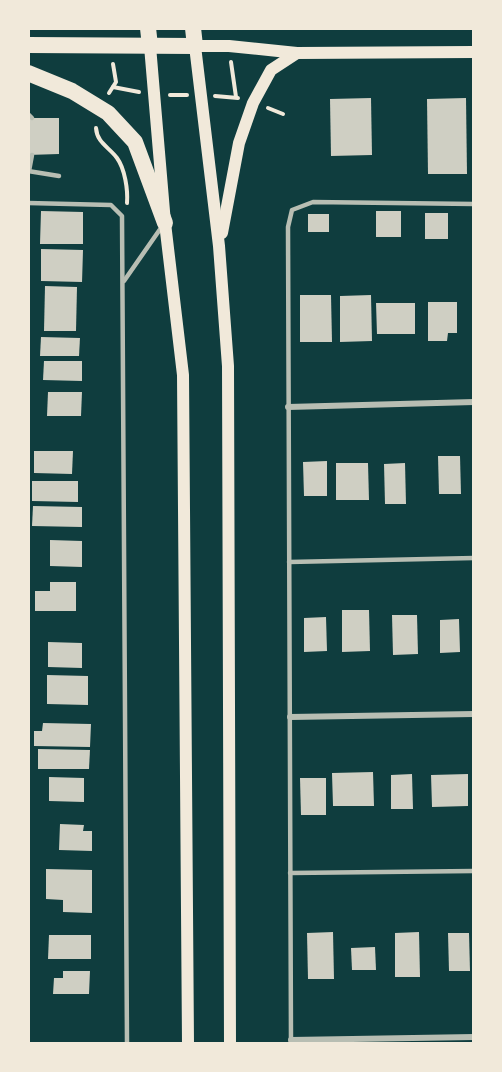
<svg xmlns="http://www.w3.org/2000/svg" width="502" height="1072" font-family="'PT Sans',sans-serif">
  <style>
    .building { fill: #cfcfc3 }
    .lines { fill: none; stroke-linecap: round; stroke-linejoin: round }
    .path { stroke: #f1e9da; stroke-width: 4 }
    .service { stroke: #b8beb3; stroke-width: 4.5 }
    .minor { stroke: #b8beb3; stroke-width: 6 }
    .secondary { stroke: #f1e9da; stroke-width: 12 }
    .trunk { stroke: #f1e9da; stroke-width: 16 }
  </style>
  <rect width="100%" height="100%" fill="#0f3d3e"/>
  <!-- building -->
  <g class="building">
    <polygon points="371,98 372,155 331,156 330,99"/>
    <polygon points="466,98 467,174 428,174 427,99"/>
    <polygon points="28,118 59,118 59,154 28,155"/>
    <polygon points="41,211 83,212 83,244 40,244"/>
    <rect x="376" y="211" width="25" height="26"/>
    <rect x="425" y="213" width="23" height="26"/>
    <rect x="308" y="214" width="21" height="18"/>
    <polygon points="41,249 83,250 82,282 41,281"/>
    <polygon points="45,286 77,287 76,331 44,331"/>
    <polygon points="300,295 331,295 332,342 300,342"/>
    <polygon points="371,295 372,341 340,342 340,296"/>
    <polygon points="428,302 457,302 457,333 448,333 447,341 428,341"/>
    <polygon points="376,303 415,303 415,334 377,334"/>
    <polygon points="41,337 80,338 79,356 40,356"/>
    <polygon points="44,361 82,361 82,381 43,380"/>
    <polygon points="48,392 82,392 81,416 47,416"/>
    <polygon points="34,451 73,451 72,474 34,473"/>
    <polygon points="438,456 460,456 461,494 439,494"/>
    <polygon points="327,461 327,496 304,496 303,462"/>
    <polygon points="336,463 368,463 369,500 336,500"/>
    <polygon points="405,463 406,504 385,504 384,464"/>
    <polygon points="32,481 78,481 78,502 32,501"/>
    <polygon points="33,506 82,507 82,527 32,526"/>
    <polygon points="50,540 82,541 82,567 50,566"/>
    <polygon points="50,582 76,582 76,611 35,611 35,591 50,591"/>
    <polygon points="342,610 369,610 370,651 342,652"/>
    <polygon points="392,615 417,615 418,654 393,655"/>
    <polygon points="326,617 327,651 304,652 304,618"/>
    <polygon points="459,619 460,652 440,653 440,620"/>
    <polygon points="48,642 82,643 82,668 48,667"/>
    <polygon points="47,675 88,676 88,705 47,704"/>
    <polygon points="43,723 91,724 90,747 34,746 34,731 42,731"/>
    <polygon points="38,749 90,750 89,769 38,769"/>
    <polygon points="373,772 374,806 333,806 332,773"/>
    <polygon points="412,774 413,809 391,809 391,775"/>
    <polygon points="468,774 468,806 432,807 431,775"/>
    <polygon points="49,777 84,778 84,802 49,801"/>
    <polygon points="300,778 326,778 326,815 301,815"/>
    <polygon points="60,824 84,825 83,831 92,831 92,851 59,850"/>
    <polygon points="46,869 92,870 92,913 63,912 63,900 46,899"/>
    <polygon points="333,932 334,979 308,979 307,933"/>
    <polygon points="419,932 420,977 395,977 395,933"/>
    <polygon points="448,933 469,933 470,971 449,971"/>
    <polygon points="49,935 91,935 91,959 48,959"/>
    <polygon points="375,947 376,970 352,970 351,948"/>
    <polygon points="63,971 90,971 89,994 53,994 54,978 63,978"/>
  </g>
  <g class="lines">
    <!-- path -->
    <g class="path">
      <polyline points="231,62 236,97"/>
      <polyline points="113,87 139,92"/>
      <polyline points="109,93 116,82 113,64"/>
      <polyline points="170,95 187,95"/>
      <polyline points="215,96 238,98"/>
      <polyline points="268,108 283,114"/>
      <path d="M96 128C97 143 109 147 117 158 125 169 128 190 127 203"/>
    </g>
    <!-- service -->
    <g class="service">
      <polyline points="28,114 32,118"/>
      <polyline points="28,171 59,176"/>
      <polyline points="29,171 32,155"/>
      <polyline points="28,203 111,205 122,216 127,1044"/>
      <polyline points="124,281 163,225"/>
      <polyline points="289,562 474,558"/>
      <polyline points="290,873 474,871"/>
      <polyline points="291,1044 288,227 292,210 313,202 474,204"/>
    </g>
    <!-- minor -->
    <g class="minor">
      <polyline points="288,407 474,402"/>
      <polyline points="290,717 474,714"/>
      <polyline points="291,1040 474,1037"/>
    </g>
    <!-- secondary -->
    <g class="secondary">
      <polyline points="150,46 165,223 183,375 188,1044"/>
      <polyline points="222,233 239,143 253,103 271,70 297,53"/>
      <polyline points="230,1044 228,366 219,246 195,46 229,46 297,53 474,52"/>
    </g>
    <!-- trunk -->
    <g class="trunk">
      <polyline points="148,28 150,46"/>
      <polyline points="28,45 195,46 193,28"/>
      <polyline points="28,73 72,91 108,113 135,142 165,223"/>
    </g>
  </g>
  <!-- border -->
  <rect width="502" height="1072" fill="none" stroke="#f1e9da" stroke-width="60"/>
</svg>
